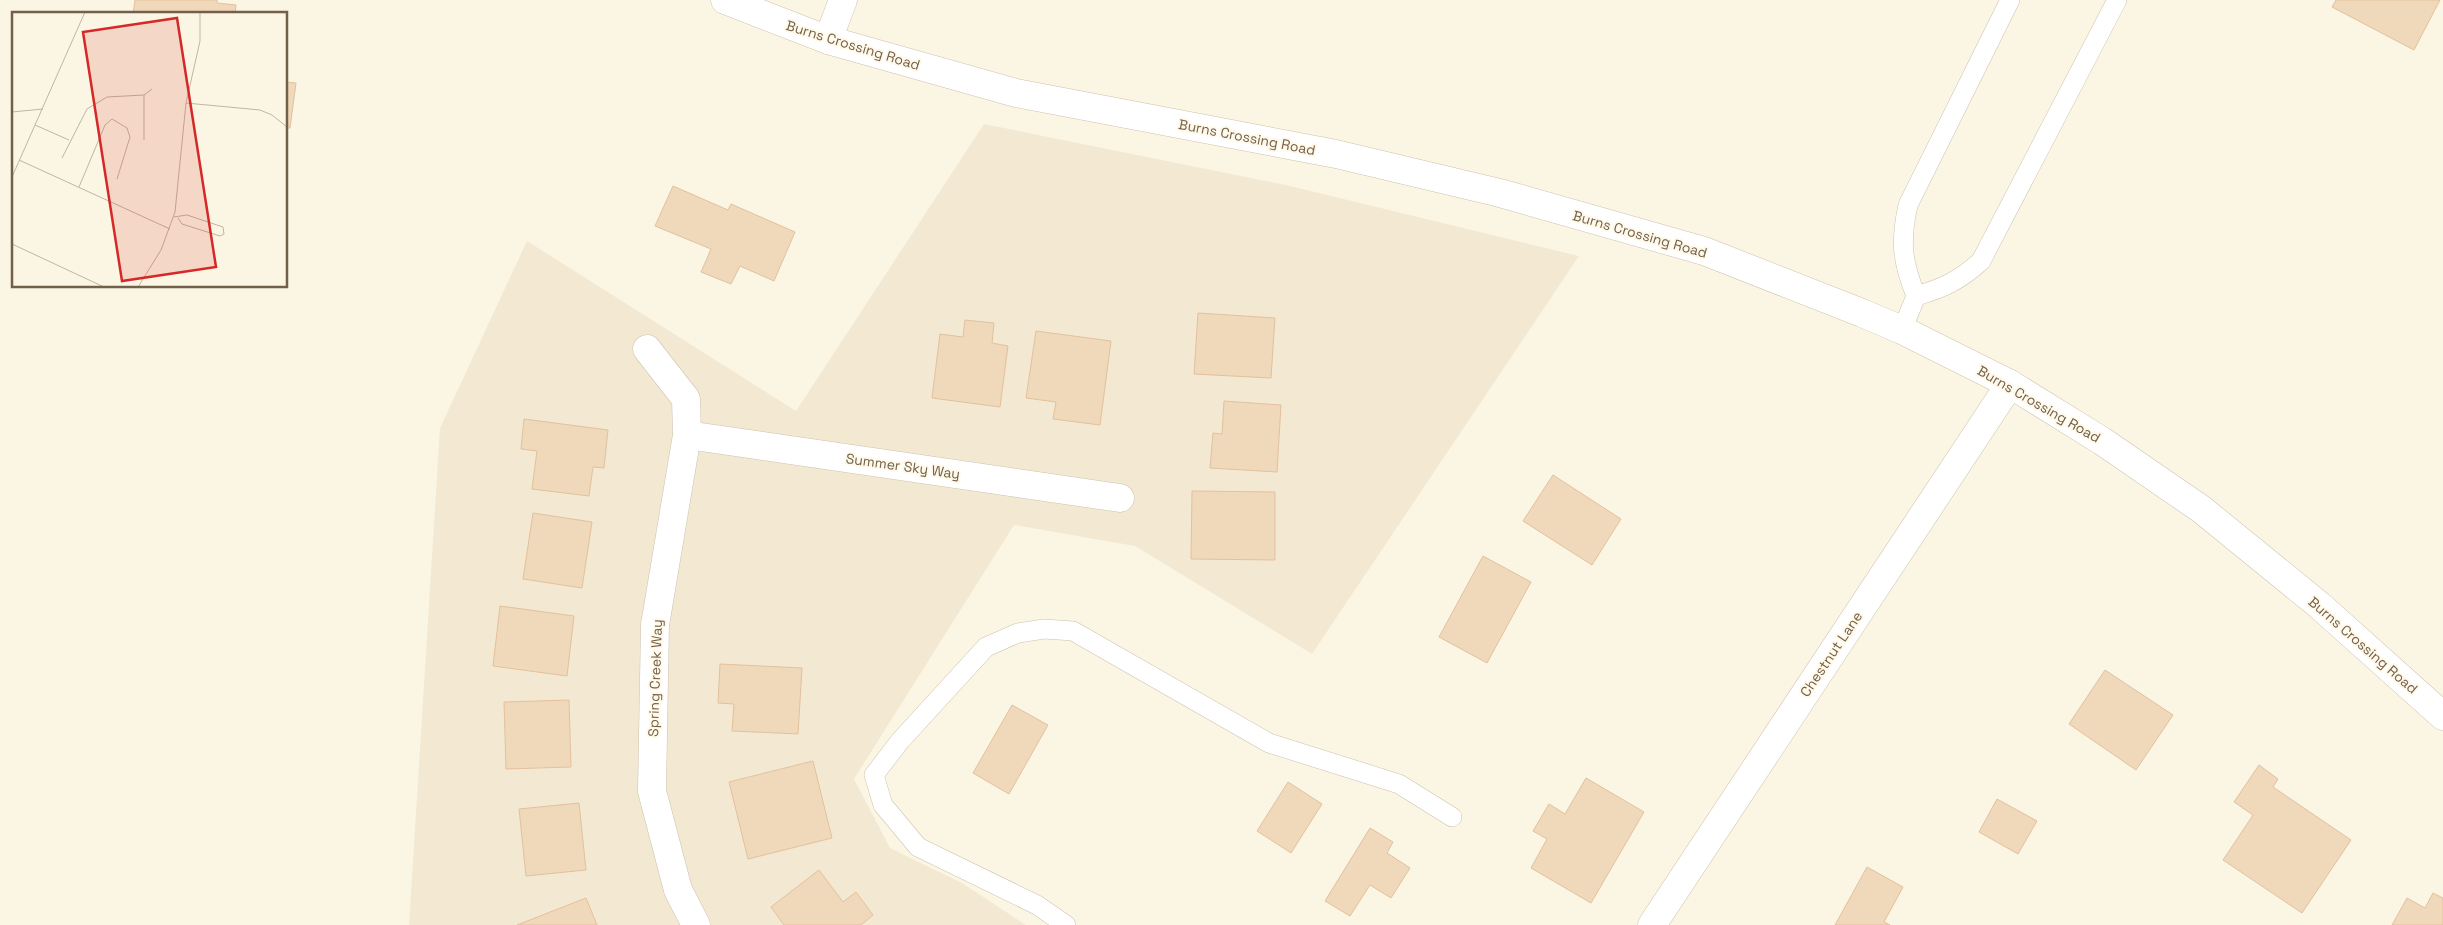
<svg xmlns="http://www.w3.org/2000/svg" width="2443" height="925" font-family="'Space Grotesk',sans-serif">
  <style>
    .residential { fill: #f3e9d2 }
    .building { fill: #f0d8bb; stroke: #e2c19c }
    .lines { fill: none; stroke-linecap: round; stroke-linejoin: round }
    .service-casing { stroke: #cec1ad; stroke-width: 20 }
    .minor-casing { stroke: #cec1ad; stroke-width: 29 }
    .tertiary-casing { stroke: #cec1ad; stroke-width: 29 }
    .service { stroke: #fff; stroke-width: 19 }
    .minor { stroke: #fff; stroke-width: 28 }
    .tertiary { stroke: #fff; stroke-width: 28 }
    .labels { text-anchor: middle; stroke-width: 4; stroke-linejoin: round; paint-order: stroke }
    .street-label { font-size: 14px; fill: #735f4a; stroke: #fff9e9 }
    .inset-road { fill: none; stroke: #c1b5a1; stroke-width: 1 }
    .view { fill: #d62828; fill-opacity: 0.15; stroke: #d62828; stroke-width: 2.5 }
    .inset-edge { fill: none; stroke: #735f4a; stroke-width: 2.5 }
  </style>
  <rect width="100%" height="100%" fill="#fbf6e3"/>
  <!-- residential -->
  <polygon class="residential" points="984,124 1286,185 1579,256 1312,654 1135,546 1014,525 854,779 890,848 962,883 1026,925 409,925 440,428 527,241 796,411"/>
  <!-- building -->
  <g class="building">
    <polygon points="135,0 217,0 217,3 236,5 235,14 133,14"/>
    <polygon points="2336,0 2440,0 2414,50 2332,7"/>
    <polygon points="286,82 296,83 290,128 286,128"/>
    <polygon points="673,186 728,210 731,204 795,232 774,281 740,266 731,284 701,272 711,249 655,226"/>
    <polygon points="1198,313 1275,318 1271,378 1194,374"/>
    <polygon points="965,320 994,323 992,343 1008,346 1000,407 932,398 940,334 963,337"/>
    <polygon points="1036,331 1111,341 1100,425 1053,419 1056,402 1026,398"/>
    <polygon points="1224,401 1281,405 1277,472 1210,468 1213,433 1222,434"/>
    <polygon points="524,419 608,430 604,468 593,467 589,496 532,489 537,451 521,449"/>
    <polygon points="1553,475 1621,519 1592,565 1523,521"/>
    <polygon points="1192,491 1275,492 1275,560 1191,559"/>
    <polygon points="533,513 592,522 582,588 523,579"/>
    <polygon points="1483,556 1531,582 1487,663 1439,637"/>
    <polygon points="500,606 574,616 567,676 493,666"/>
    <polygon points="720,664 802,668 798,734 732,731 734,704 718,703"/>
    <polygon points="2105,670 2173,715 2136,770 2069,724"/>
    <polygon points="569,700 571,767 506,769 504,702"/>
    <polygon points="1012,705 1048,725 1009,794 973,773"/>
    <polygon points="813,761 832,838 748,859 729,782"/>
    <polygon points="2259,765 2278,779 2273,787 2351,840 2302,913 2223,860 2253,815 2234,802"/>
    <polygon points="1586,778 1644,812 1591,903 1531,868 1547,839 1533,831 1549,804 1565,814"/>
    <polygon points="1288,782 1322,804 1291,853 1257,831"/>
    <polygon points="1997,799 2037,821 2018,854 1979,832"/>
    <polygon points="579,803 586,870 526,876 519,809"/>
    <polygon points="1370,828 1393,842 1387,853 1410,868 1391,898 1370,885 1350,916 1325,901"/>
    <polygon points="1867,867 1903,887 1884,922 1890,925 1835,925"/>
    <polygon points="819,870 843,902 856,892 873,915 861,925 784,925 771,907"/>
    <polygon points="2433,893 2443,898 2443,925 2392,925 2407,898 2425,908"/>
    <polygon points="586,898 597,925 517,925"/>
  </g>
  <g class="lines">
    <defs>
      <g id="service">
        <path d="M1916 296C1944 288 1960 280 1981 261L2117 0"/>
        <path d="M1902 330 1916 296C1902 261 1900 242 1908 205L2010 0"/>
        <polyline points="1066,925 1037,905 918,847 883,805 874,775 900,741 986,647 1018,633 1044,629 1073,631 1269,743 1399,784 1452,817"/>
      </g>
      <g id="minor">
        <polyline points="828,40 843,0"/>
        <polyline points="647,349 686,399 687,435 655,625 652,791 678,890 696,925"/>
        <polyline points="687,435 1120,498"/>
        <polyline points="1652,925 2010,384"/>
      </g>
      <polyline id="tertiary" points="725,0 828,40 1016,93 1336,154 1500,193 1704,251 1862,313 1902,330 2010,384 2102,441 2201,509 2319,605 2443,716"/>
    </defs>
    <!-- service casing -->
    <use href="#service" class="service-casing"/>
    <!-- minor casing -->
    <use href="#minor" class="minor-casing"/>
    <!-- tertiary casing -->
    <use href="#tertiary" class="tertiary-casing"/>
    <!-- service -->
    <use href="#service" class="service"/>
    <!-- minor -->
    <use href="#minor" class="minor"/>
    <!-- tertiary -->
    <use href="#tertiary" class="tertiary"/>
  </g>
  <g class="labels">
    <!-- street labels -->
    <g class="street-label">
      <text transform="translate(853 45) rotate(17)" y="5">Burns Crossing Road</text>
      <text transform="translate(1247 137) rotate(11)" y="5">Burns Crossing Road</text>
      <text transform="translate(1640 234) rotate(16)" y="5">Burns Crossing Road</text>
      <text transform="translate(2039 404) rotate(30)" y="5">Burns Crossing Road</text>
      <text transform="translate(903 466) rotate(8)" y="5">Summer Sky Way</text>
      <text transform="translate(2363 645) rotate(41)" y="5">Burns Crossing Road</text>
      <text transform="translate(1831 654) rotate(-56)" y="5">Chestnut Lane</text>
      <text transform="translate(655 678) rotate(-88)" y="5">Spring Creek Way</text>
    </g>
  </g>
  <!-- overview -->
  <g transform="translate(12 12)">
    <rect width="275" height="275" fill="#fbf6e3"/>
    <path class="inset-road" d="M132 83V128M174 91 248 98 260 103 275 115M0 100 31 97M23 113 57 128M50 146 75 97 95 85 132 83 140 77M7 148 158 217M0 165 73 0M67 175 93 113 100 107 115 116 118 125 105 167M162 205 175 203 211 215 212 222 208 224 170 212 166 206M0 232 92 275M126 275 149 238 163 200 174 91 188 29V0"/>
    <path class="view" d="M165 6 204 255 110 269 71 20Z"/>
    <rect width="275" height="275" class="inset-edge"/>
  </g>
</svg>
